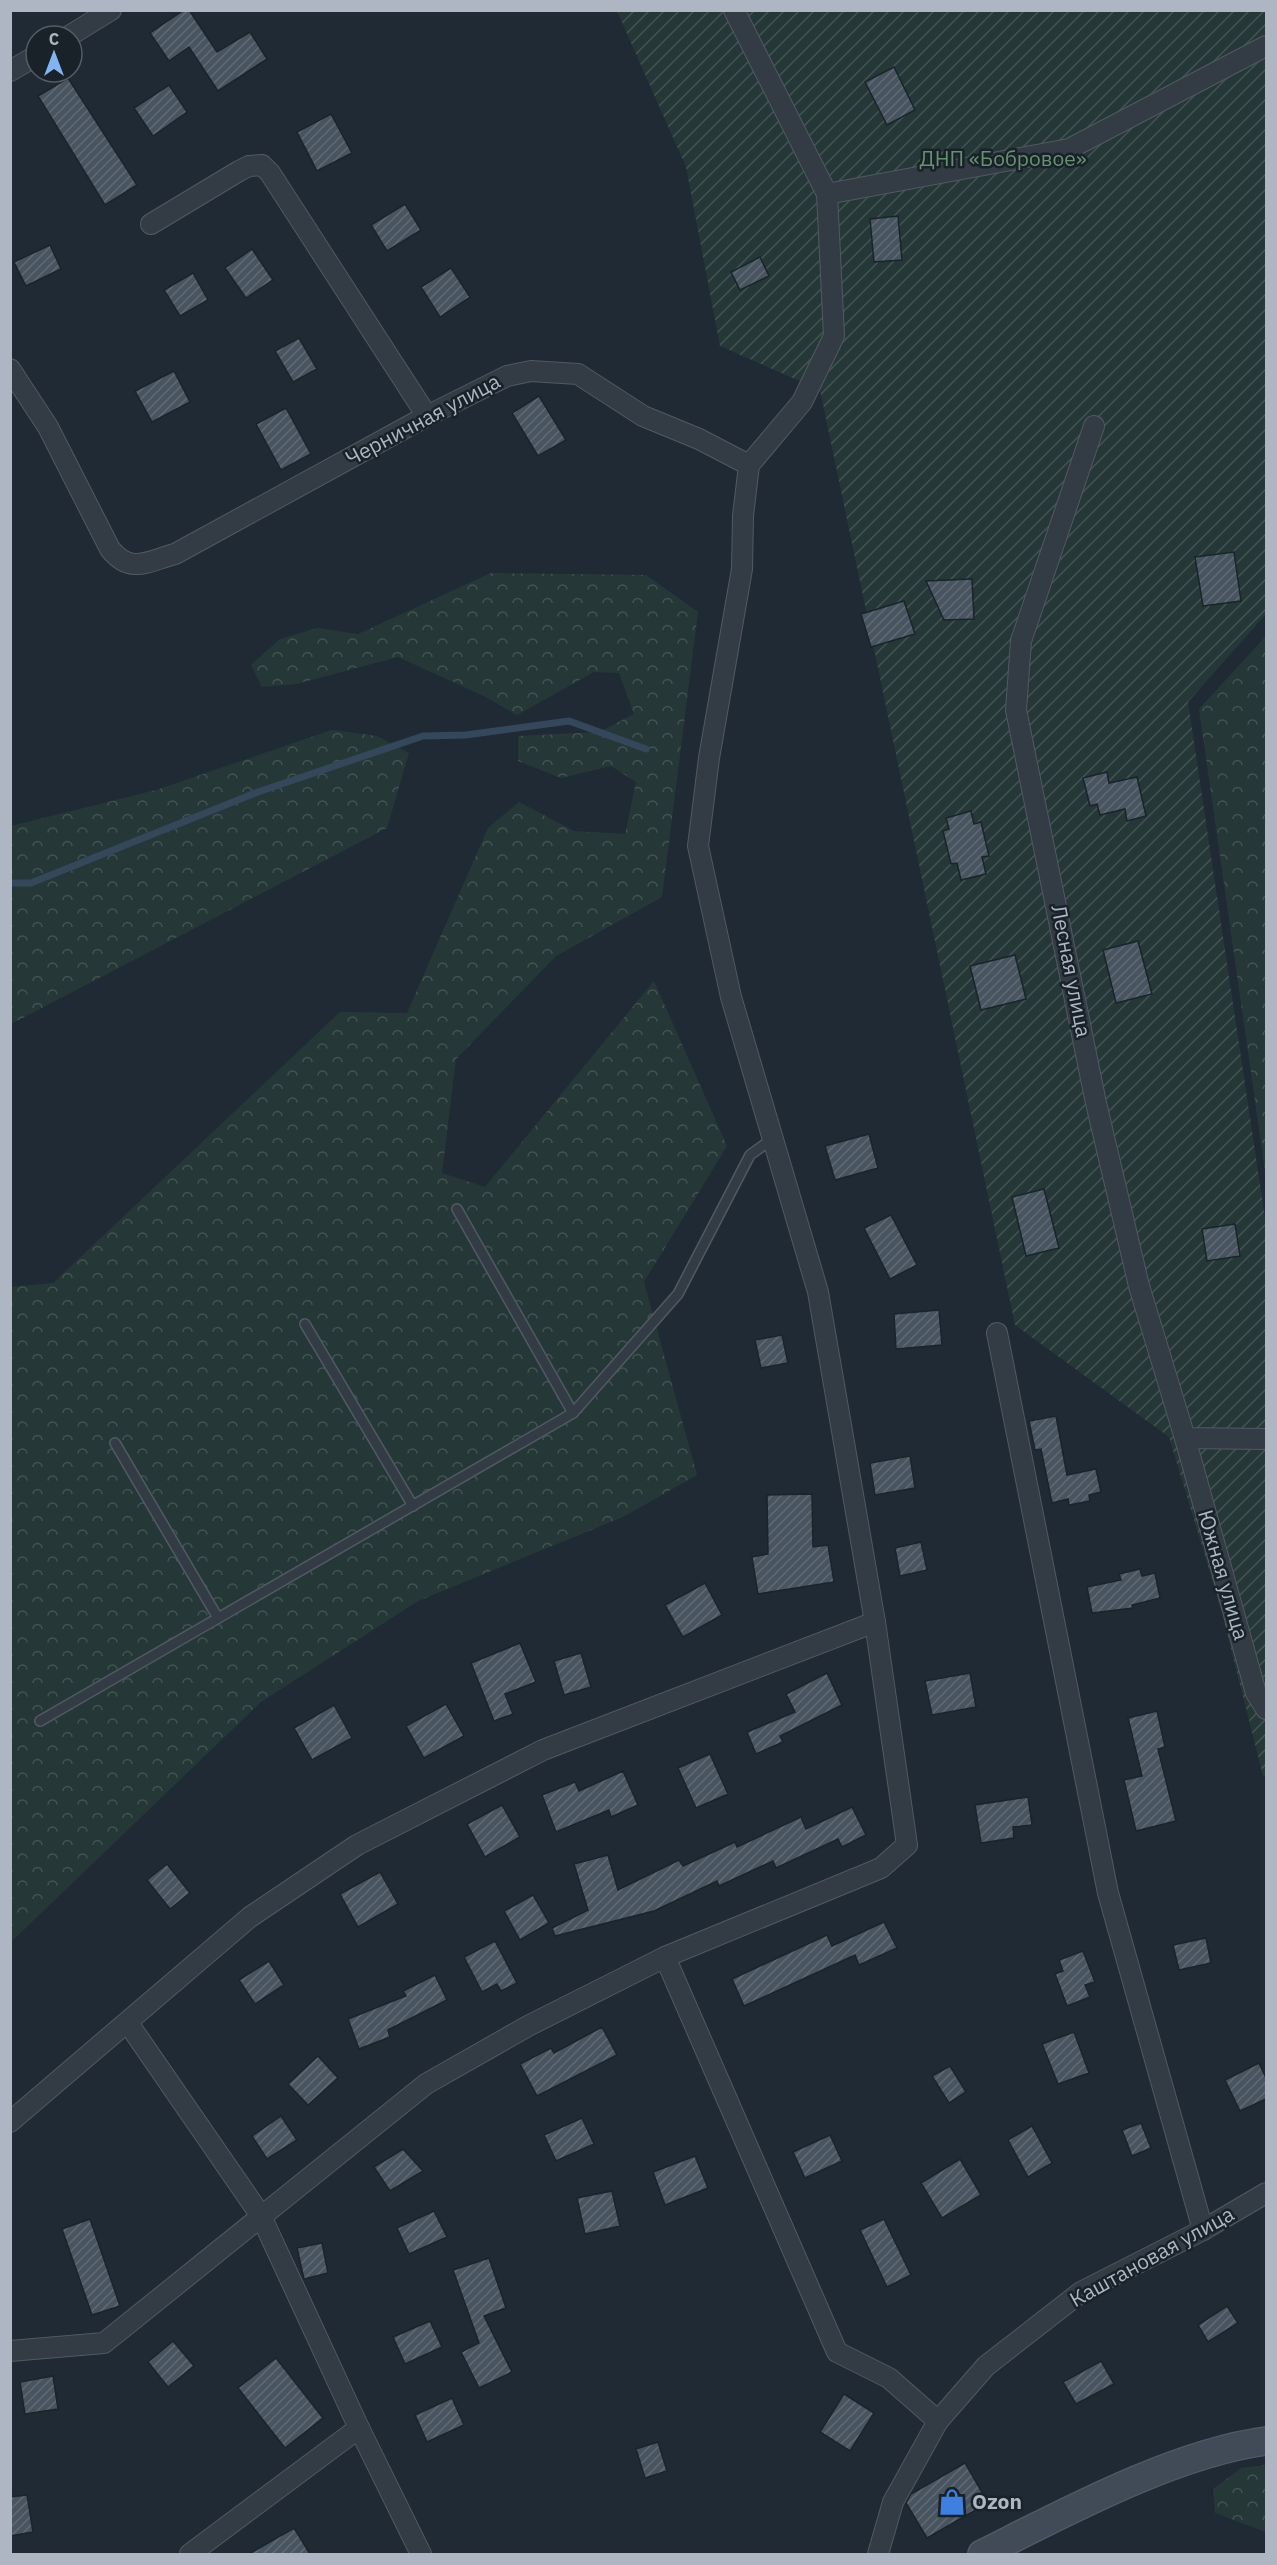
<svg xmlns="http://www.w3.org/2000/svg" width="1277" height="2565" font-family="'IBM Plex Sans',sans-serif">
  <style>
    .forest { fill: url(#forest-crowns) }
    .garden { fill: url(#garden-furrows) }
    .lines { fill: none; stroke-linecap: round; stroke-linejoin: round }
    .stream { stroke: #34475b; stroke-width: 7 }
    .building { fill: url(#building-hatch); stroke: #1b232b; stroke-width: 1.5 }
    .lane-casing { stroke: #515963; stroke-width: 12 }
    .street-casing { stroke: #515963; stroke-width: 22 }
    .secondary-casing { stroke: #515963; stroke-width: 30 }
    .lane { stroke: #333c45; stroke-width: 9 }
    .street { stroke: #333c45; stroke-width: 20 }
    .secondary { stroke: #414b58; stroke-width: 27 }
    .labels { text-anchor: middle; stroke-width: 5; stroke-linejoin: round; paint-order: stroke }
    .park-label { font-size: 21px; fill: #66916e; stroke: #192129 }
    .street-label { font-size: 21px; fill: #adb6c2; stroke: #192129 }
    .poi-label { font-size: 21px; font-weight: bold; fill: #adb6c2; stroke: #192129; text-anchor: start }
  </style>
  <defs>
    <pattern id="forest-crowns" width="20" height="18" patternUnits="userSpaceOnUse" patternTransform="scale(1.5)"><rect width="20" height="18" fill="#253837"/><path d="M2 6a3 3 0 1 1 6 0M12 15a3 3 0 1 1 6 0" fill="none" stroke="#425352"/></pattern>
    <pattern id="garden-furrows" width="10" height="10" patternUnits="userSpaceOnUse" patternTransform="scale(1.5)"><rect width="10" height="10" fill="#253837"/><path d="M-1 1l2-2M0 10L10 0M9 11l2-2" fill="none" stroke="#425352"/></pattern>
    <pattern id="building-hatch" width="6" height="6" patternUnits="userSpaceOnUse" patternTransform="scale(1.5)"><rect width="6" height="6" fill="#485460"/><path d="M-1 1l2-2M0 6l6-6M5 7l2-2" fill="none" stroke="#606a75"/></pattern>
  </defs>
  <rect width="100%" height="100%" fill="#202a34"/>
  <!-- forest -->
  <g class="forest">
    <polygon points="491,573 646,575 698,612 662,897 556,956 456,1059 442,1173 485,1187 654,981 727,1146 644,1282 697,1475 623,1517 418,1601 261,1702 11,1942 11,1287 53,1283 340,1012 407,1013 488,828 519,802 574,831 625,834 636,782 611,766 561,778 518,761 518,736 599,732 634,714 619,673 594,672 517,715 486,697 398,657 296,684 262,687 251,665 280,639 317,628 358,634"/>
    <polygon points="1266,636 1266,1178 1199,709"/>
    <polygon points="332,730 377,736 409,753 387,828 11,1024 11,826 156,790"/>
    <polygon points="1266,2465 1266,2532 1215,2513 1213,2489 1241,2468"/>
  </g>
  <!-- garden -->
  <polygon class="garden" points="617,11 1266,11 1266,614 1188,702 1266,1225 1266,1776 1263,1776 1221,1609 1169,1437 1015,1325 820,390 720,346 686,167"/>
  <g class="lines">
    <!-- stream -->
    <polyline class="stream" points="10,883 31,883 258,792 423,736 466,735 569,721 646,749"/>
  </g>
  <!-- building -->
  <g class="building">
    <polygon points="184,10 189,10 217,52 250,32 267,59 218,91 189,47 169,61 150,33"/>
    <polygon points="894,67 915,110 887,125 865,82"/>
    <polygon points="68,78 137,185 105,205 38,96"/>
    <polygon points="169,85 187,112 153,136 134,108"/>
    <polygon points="331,114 352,153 317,171 297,132"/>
    <polygon points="405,204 421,230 387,251 371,225"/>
    <polygon points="898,216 902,260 874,262 870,219"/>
    <polygon points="50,245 61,269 26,286 14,262"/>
    <polygon points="252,249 273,280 246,298 225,268"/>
    <polygon points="760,257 769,276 740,290 731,272"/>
    <polygon points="451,268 470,297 440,317 421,287"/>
    <polygon points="193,273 208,300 180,316 164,290"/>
    <polygon points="299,338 317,369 293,382 275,351"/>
    <polygon points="174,371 190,402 152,422 135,391"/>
    <polygon points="539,396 566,440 538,456 512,413"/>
    <polygon points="286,408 311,454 281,470 256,424"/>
    <polygon points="1234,552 1241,601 1203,606 1195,557"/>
    <polygon points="972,579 974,619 944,620 926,581"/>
    <polygon points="904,601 915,634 871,647 861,614"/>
    <polygon points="1107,772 1109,783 1137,777 1146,816 1127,821 1125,809 1100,815 1097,804 1090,806 1083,778"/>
    <polygon points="971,811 974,824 981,822 989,856 982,857 986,874 961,880 957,863 951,864 943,831 949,829 946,818"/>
    <polygon points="1138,941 1152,994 1116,1003 1103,950"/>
    <polygon points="1015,955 1026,999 981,1010 970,966"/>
    <polygon points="869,1134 878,1168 835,1180 825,1146"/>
    <polygon points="1044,1189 1059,1248 1026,1256 1012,1197"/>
    <polygon points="891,1215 917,1265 890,1279 864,1228"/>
    <polygon points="1235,1224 1240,1256 1207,1261 1202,1229"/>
    <polygon points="939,1310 942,1345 896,1349 894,1314"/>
    <polygon points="782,1335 788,1363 761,1368 755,1340"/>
    <polygon points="1056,1416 1067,1475 1096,1469 1101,1492 1089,1495 1090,1501 1069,1505 1068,1499 1052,1503 1041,1449 1035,1450 1029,1421"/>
    <polygon points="910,1456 915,1488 875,1495 870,1463"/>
    <polygon points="812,1494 813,1547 828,1545 834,1582 758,1594 752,1557 768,1554 767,1495"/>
    <polygon points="921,1542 927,1570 900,1576 895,1548"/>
    <polygon points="1140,1569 1142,1576 1155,1573 1160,1598 1132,1605 1133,1608 1092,1613 1087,1587 1121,1580 1119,1574"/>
    <polygon points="705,1583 722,1615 683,1637 665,1605"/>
    <polygon points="520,1643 536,1682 505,1694 513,1714 494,1721 471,1663"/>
    <polygon points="581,1653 591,1687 564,1695 554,1661"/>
    <polygon points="827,1673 842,1705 780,1736 783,1742 756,1754 747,1732 795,1712 786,1694"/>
    <polygon points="970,1673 976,1707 932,1715 925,1681"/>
    <polygon points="446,1704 464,1736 424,1758 406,1726"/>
    <polygon points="334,1705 352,1738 312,1760 294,1728"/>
    <polygon points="1157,1711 1165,1747 1158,1749 1176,1821 1136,1831 1124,1780 1142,1776 1128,1718"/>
    <polygon points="710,1754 728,1794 696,1808 678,1768"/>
    <polygon points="623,1771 638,1805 611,1817 609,1810 556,1832 542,1795 575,1782 579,1791"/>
    <polygon points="1028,1797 1032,1825 1013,1827 1014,1838 981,1843 975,1805"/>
    <polygon points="502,1805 520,1837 485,1857 467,1824"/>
    <polygon points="852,1807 866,1835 842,1847 838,1839 776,1868 773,1861 719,1886 717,1881 654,1911 555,1936 552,1928 588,1910 574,1864 608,1855 618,1890 679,1860 683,1866 735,1842 737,1847 801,1817 806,1829"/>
    <polygon points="167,1864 190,1893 170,1909 147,1880"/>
    <polygon points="380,1872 398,1904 358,1927 340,1894"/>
    <polygon points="533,1895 549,1923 520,1940 504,1911"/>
    <polygon points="884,1922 897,1948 859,1965 855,1955 744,2006 732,1979 827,1935 832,1946"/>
    <polygon points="1206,1938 1211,1963 1179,1970 1173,1945"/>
    <polygon points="495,1941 517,1983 501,1991 497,1984 482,1992 464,1957"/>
    <polygon points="1083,1951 1095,1982 1085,1985 1090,1997 1067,2006 1055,1974 1063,1971 1059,1960"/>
    <polygon points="269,1961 284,1985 255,2004 239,1980"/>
    <polygon points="435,1975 447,2000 388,2030 390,2037 359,2049 348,2019 406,1996 403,1991"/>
    <polygon points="602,2027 617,2055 537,2096 520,2064 551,2048 554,2053"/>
    <polygon points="1074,2032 1089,2073 1058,2084 1042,2044"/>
    <polygon points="318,2056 338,2078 308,2105 288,2084"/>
    <polygon points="1259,2063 1266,2078 1266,2099 1240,2111 1225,2080"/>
    <polygon points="950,2066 966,2092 949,2103 932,2076"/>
    <polygon points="281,2116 297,2140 267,2159 252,2136"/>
    <polygon points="582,2118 594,2144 556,2161 544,2135"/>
    <polygon points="1141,2123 1151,2148 1132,2156 1122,2130"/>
    <polygon points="1032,2126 1052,2163 1028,2177 1008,2140"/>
    <polygon points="830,2135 842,2161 805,2178 793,2152"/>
    <polygon points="403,2149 423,2171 390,2191 374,2167"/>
    <polygon points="695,2156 708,2188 665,2205 653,2172"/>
    <polygon points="960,2159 981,2195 942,2218 921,2183"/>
    <polygon points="612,2191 620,2226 585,2234 577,2198"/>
    <polygon points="434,2211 447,2237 409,2254 397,2228"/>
    <polygon points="90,2219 120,2306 92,2315 62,2229"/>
    <polygon points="884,2219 911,2275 887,2287 860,2230"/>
    <polygon points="322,2243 328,2273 304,2279 297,2248"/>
    <polygon points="489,2258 506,2308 484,2316 512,2372 479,2388 461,2352 479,2343 453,2270"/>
    <polygon points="1227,2306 1238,2323 1208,2342 1198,2325"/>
    <polygon points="430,2321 442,2347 405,2364 393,2337"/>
    <polygon points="173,2341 194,2366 168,2387 148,2362"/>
    <polygon points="276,2358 323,2418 285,2448 238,2388"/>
    <polygon points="1101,2361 1114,2384 1076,2404 1063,2382"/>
    <polygon points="53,2376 58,2409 25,2414 20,2382"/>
    <polygon points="844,2394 874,2413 850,2451 820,2432"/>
    <polygon points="452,2398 464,2425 427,2442 415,2415"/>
    <polygon points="658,2442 667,2471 645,2478 636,2449"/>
    <polygon points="965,2463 988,2503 927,2538 906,2503 911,2494"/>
    <polygon points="27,2495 33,2532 10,2536 10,2497"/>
    <polygon points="294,2528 310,2554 249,2554"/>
  </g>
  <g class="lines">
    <defs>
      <g id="lane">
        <polyline points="457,1209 573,1413"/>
        <polyline points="305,1324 413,1506"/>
        <polyline points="115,1443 218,1618"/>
        <polyline points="40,1721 573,1413 678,1294 750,1155 772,1139"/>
      </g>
      <g id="street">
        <polyline points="734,10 827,194 1069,149 1266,46"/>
        <polyline points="69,36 111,10"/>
        <polyline points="10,71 36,56"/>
        <polyline points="827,194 834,336 802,402 749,465 743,516 742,569 709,758 698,846 731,997 818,1292 875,1622 907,1845 881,1868 665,1957 837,2352 889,2378 938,2421"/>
        <polyline points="151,224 239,171 249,166 262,165 270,173 427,416"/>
        <path d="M10 369 48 427 110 549C131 575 148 561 175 554L427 416 507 376 531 371 578 374 643 416 699 439 749 465"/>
        <polyline points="1094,426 1021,641 1016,710 1096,1103 1139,1286 1185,1438 1266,1439"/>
        <polyline points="997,1333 1108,1893 1203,2230"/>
        <polyline points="1185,1438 1256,1693 1266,1709"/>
        <polyline points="128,2023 261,2216 359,2428 421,2554"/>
        <polyline points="10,2122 250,1917 357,1845 543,1750 875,1622"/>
        <polyline points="10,2351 104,2343 426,2084 528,2026 665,1957"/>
        <polyline points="190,2554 359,2428"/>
        <polyline points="878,2554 893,2502 938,2421 986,2366 1081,2292 1203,2230 1266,2193"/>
      </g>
      <path id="secondary" d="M982 2554C1066 2512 1175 2453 1266 2441"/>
    </defs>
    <!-- lane casing -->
    <use href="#lane" class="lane-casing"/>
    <!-- street casing -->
    <use href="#street" class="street-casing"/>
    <!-- secondary casing -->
    <use href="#secondary" class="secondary-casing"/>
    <!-- lane -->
    <use href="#lane" class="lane"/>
    <!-- street -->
    <use href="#street" class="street"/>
    <!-- secondary -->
    <use href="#secondary" class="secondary"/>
  </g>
  <!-- icons -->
  <defs>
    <symbol id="shop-bare" viewBox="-9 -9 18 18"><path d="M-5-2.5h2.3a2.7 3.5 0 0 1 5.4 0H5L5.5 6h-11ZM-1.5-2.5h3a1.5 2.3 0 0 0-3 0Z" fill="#3f7fe0" stroke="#192129" stroke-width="2.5" paint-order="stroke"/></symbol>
  </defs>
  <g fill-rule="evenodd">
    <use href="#shop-bare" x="933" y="2483" width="38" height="38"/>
  </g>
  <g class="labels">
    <!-- park labels -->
    <g class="park-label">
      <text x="1003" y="166">ДНП «Бобровое»</text>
    </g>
    <!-- street labels -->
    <g class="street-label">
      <text transform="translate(423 420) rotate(-28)" y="7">Черничная улица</text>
      <text transform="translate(1071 971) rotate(79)" y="7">Лесная улица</text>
      <text transform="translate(1223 1575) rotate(74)" y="7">Южная улица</text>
      <text transform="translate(1152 2257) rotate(-29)" y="7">Каштановая улица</text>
    </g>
    <!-- poi labels -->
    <g class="poi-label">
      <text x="972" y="2509">Ozon</text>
    </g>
  </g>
  <!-- border -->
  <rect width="1277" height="2565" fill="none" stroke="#adb6c2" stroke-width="24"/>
  <!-- north arrow -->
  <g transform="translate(54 54)"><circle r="28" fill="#192129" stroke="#545d66" stroke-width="1.5"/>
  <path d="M0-4.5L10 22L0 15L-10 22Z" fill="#82b4f2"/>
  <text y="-9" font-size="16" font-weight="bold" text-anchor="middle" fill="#adb6c2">С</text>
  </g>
</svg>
